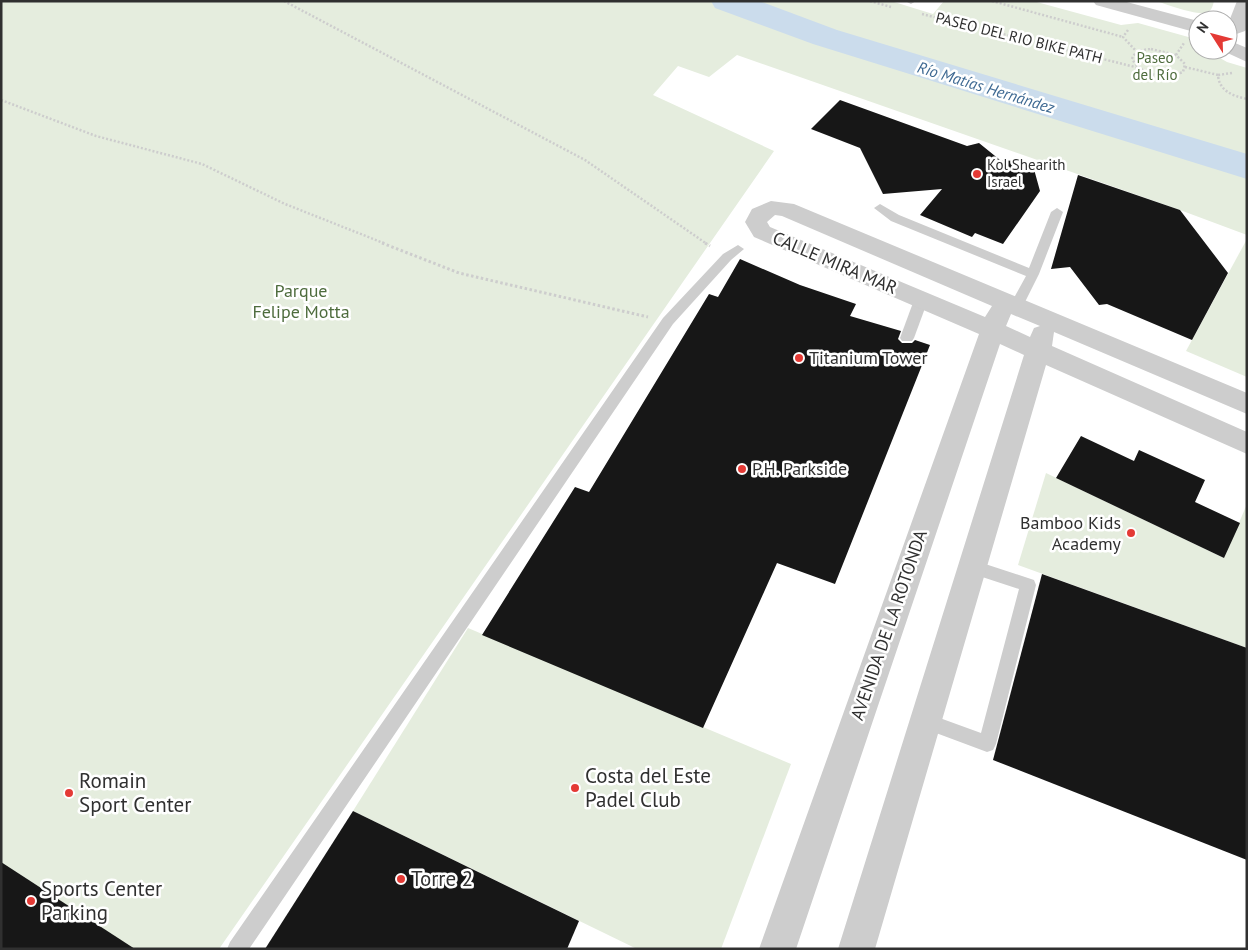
<svg xmlns="http://www.w3.org/2000/svg" width="1248" height="950" font-family="'PT Sans',sans-serif">
  <style>
    .green { fill: #e5edde }
    .lines { fill: none; stroke-linecap: round; stroke-linejoin: round }
    .river { fill: #cbdcec; fill-rule: evenodd }
    .building { fill: #171717 }
    .path-far1 { stroke: #cdcdcd; stroke-width: 2.5; stroke-dasharray: 2 2; stroke-linecap: butt }
    .path { stroke: #cdcdcd; stroke-width: 3; stroke-dasharray: 2.5 2.5; stroke-linecap: butt }
    .service { fill: #cdcdcd; fill-rule: evenodd }
    .minor { fill: #cdcdcd; fill-rule: evenodd }
    .poi-dot { fill: #e43a35; stroke: #fff; stroke-width: 2 }
    .labels { text-anchor: middle; stroke-width: 5; stroke-linejoin: round; paint-order: stroke }
    .far-street-label { font-size: 15px; fill: #303030; stroke: #fff }
    .far-park-label { font-size: 15px; fill: #4e6c3d; stroke: #fff }
    .far-poi-label { font-size: 15px; fill: #303030; stroke: #fff; text-anchor: start }
    .far-water-label { font-size: 16px; font-style: italic; fill: #3e6992; stroke: #fff }
    .street-label { font-size: 18px; fill: #303030; stroke: #fff }
    .park-label { font-size: 18px; fill: #4e6c3d; stroke: #fff }
    .poi-label { font-size: 18px; fill: #303030; stroke: #fff; text-anchor: start }
    .near-poi-label { font-size: 21px; fill: #303030; stroke: #fff; text-anchor: start }
  </style>
  <rect width="100%" height="100%" fill="#fff"/>
  <!-- green -->
  <g class="green">
    <polygon points="1,1 891,1 933,14 944,1 1033,1 1121,25 1138,23 1192,38 1198,44 1198,50 1206,50 1227,62 1247,68 1247,235 1180,210 737,55 709,77 678,66 653,95 774,151 219,949 1,949"/>
    <path d="M1156 1H1214C1213 5 1212 10 1208 12 1199 17 1166 4 1156 1Z"/>
    <polygon points="1247,239 1247,377 1186,351"/>
    <polygon points="1046,473 1224,558 1247,504 1247,648 1018,565"/>
    <polygon points="468,628 791,764 721,949 637,949 353,811"/>
  </g>
  <g class="lines">
    <!-- river -->
    <polygon class="river" points="711,1 759,1 837,30 1247,154 1247,179 813,44 715,8"/>
  </g>
  <!-- building -->
  <g class="building">
    <polygon points="840,100 967,146 979,143 1000,160 1032,162 1040,191 1003,244 975,233 972,237 920,215 942,189 883,194 860,148 811,129"/>
    <polygon points="1078,175 1180,210 1228,273 1192,340 1107,304 1099,305 1070,267 1051,269"/>
    <polygon points="740,259 800,285 856,304 850,316 901,331 898,339 902,343 912,343 915,340 930,345 835,584 777,563 703,728 482,635 575,487 589,492 709,294 718,297"/>
    <polygon points="1081,436 1134,461 1139,450 1205,480 1195,502 1240,523 1224,558 1056,478"/>
    <polygon points="1042,574 1247,648 1247,860 993,760"/>
    <polygon points="353,811 579,921 567,949 265,949"/>
    <polygon points="1,862 135,949 1,949"/>
  </g>
  <g class="lines">
    <!-- path-far1 -->
    <g class="path-far1">
      <polyline points="284,1 585,160 707,244"/>
      <polyline points="870,1 891,7"/>
      <polyline points="992,1 1123,37"/>
      <polyline points="922,14 1139,68"/>
      <polyline points="1128,30 1123,37 1137,52"/>
      <path d="M1151 49 1176 55 1185 64 1183 72C1164 79 1143 77 1132 59 1135 50 1143 50 1151 49Z"/>
      <polyline points="1176,55 1184,43"/>
      <polyline points="1185,67 1218,75"/>
      <path d="M1232 73 1218 75C1219 91 1233 96 1247 99"/>
      <polyline points="1,100 96,136 202,164 285,204 386,244"/>
    </g>
    <!-- path -->
    <g class="path">
      <polyline points="382,243 459,273 648,317"/>
      <polyline points="705,243 710,246"/>
    </g>
    <!-- service -->
    <g class="service">
      <polygon points="905,1 916,1 911,4"/>
      <polygon points="880,204 899,215 1029,268 1051,212 1057,208 1063,212 1039,274 1021,310 1011,310 1009,307 1026,276 891,221 874,208"/>
      <polygon points="738,245 744,249 731,260 673,324 249,949 227,949 230,942 663,318 723,254"/>
      <polygon points="921,296 926,297 928,300 914,338 912,341 902,341 900,338 914,300 916,297"/>
      <polygon points="973,560 1034,580 1036,585 996,744 993,750 987,752 920,727 917,721 920,715 926,713 981,733 1019,589 967,572 965,567 967,562"/>
    </g>
    <!-- minor -->
    <g class="minor">
      <polygon points="1093,1 1123,1 1198,21 1198,33 1096,5"/>
      <polygon points="1237,1 1247,1 1247,28 1245,31 1228,37 1228,24"/>
      <polygon points="1228,40 1247,48 1247,62 1221,50 1228,50"/>
      <path d="M771 201 794 204 1247 393V414L1054 332 1052 346 1247 432V454L1046 365 875 949H838L1024 355 1000 344 796 949H759L979 334 754 237 745 222 752 209ZM775 215 782 216 992 306 985 317 770 227 767 222ZM1011 314 1040 326 1034 328 1030 337 1006 326Z"/>
    </g>
  </g>
  <!-- markers -->
  <g class="poi-dot">
    <circle cx="977" cy="174" r="5"/>
    <circle cx="799" cy="358" r="5"/>
    <circle cx="742" cy="469" r="5"/>
    <circle cx="1131" cy="533" r="5"/>
    <circle cx="575" cy="788" r="5"/>
    <circle cx="69" cy="793" r="5"/>
    <circle cx="401" cy="879" r="5"/>
    <circle cx="31" cy="901" r="5"/>
  </g>
  <g class="labels">
    <!-- far-street labels -->
    <g class="far-street-label">
      <text transform="translate(1019 38) rotate(14)" y="5">PASEO DEL RIO BIKE PATH</text>
    </g>
    <!-- far-park labels -->
    <g class="far-park-label">
      <text x="1155" y="63">Paseo<tspan x="1155" dy="17">del Río</tspan></text>
    </g>
    <!-- far-poi labels -->
    <g class="far-poi-label">
      <text x="987" y="170">Kol Shearith<tspan x="987" dy="17">Israel</tspan></text>
    </g>
    <!-- far-water labels -->
    <g class="far-water-label">
      <text transform="translate(986 87) rotate(17)" y="6">Río Matías Hernández</text>
    </g>
    <!-- street labels -->
    <g class="street-label">
      <text transform="translate(835 263) rotate(23)" y="6">CALLE MIRA MAR</text>
      <text transform="translate(889 625) rotate(-71)" y="6">AVENIDA DE LA ROTONDA</text>
    </g>
    <!-- park labels -->
    <g class="park-label">
      <text x="301" y="297">Parque<tspan x="301" dy="21">Felipe Motta</tspan></text>
    </g>
    <!-- poi labels -->
    <g class="poi-label">
      <text x="809" y="364">Titanium Tower</text>
      <text x="752" y="475">P.H. Parkside</text>
      <text x="1121" y="529" text-anchor="end">Bamboo Kids<tspan x="1121" dy="21">Academy</tspan></text>
    </g>
    <!-- near-poi labels -->
    <g class="near-poi-label">
      <text x="585" y="783">Costa del Este<tspan x="585" dy="24">Padel Club</tspan></text>
      <text x="79" y="788">Romain<tspan x="79" dy="24">Sport Center</tspan></text>
      <text x="411" y="886">Torre 2</text>
      <text x="41" y="896">Sports Center<tspan x="41" dy="24">Parking</tspan></text>
    </g>
  </g>
  <!-- border -->
  <rect width="1248" height="950" fill="none" stroke="#303030" stroke-width="5"/>
  <!-- north arrow -->
  <g transform="translate(1213 35) rotate(306)"><circle r="24" fill="#ffffff" stroke="#acacac"/>
  <path d="M0-4L9 19L0 12L-9 19Z" fill="#e43a35"/>
  <text y="-8" font-size="14" font-weight="bold" text-anchor="middle" fill="#303030">N</text>
  </g>
</svg>
